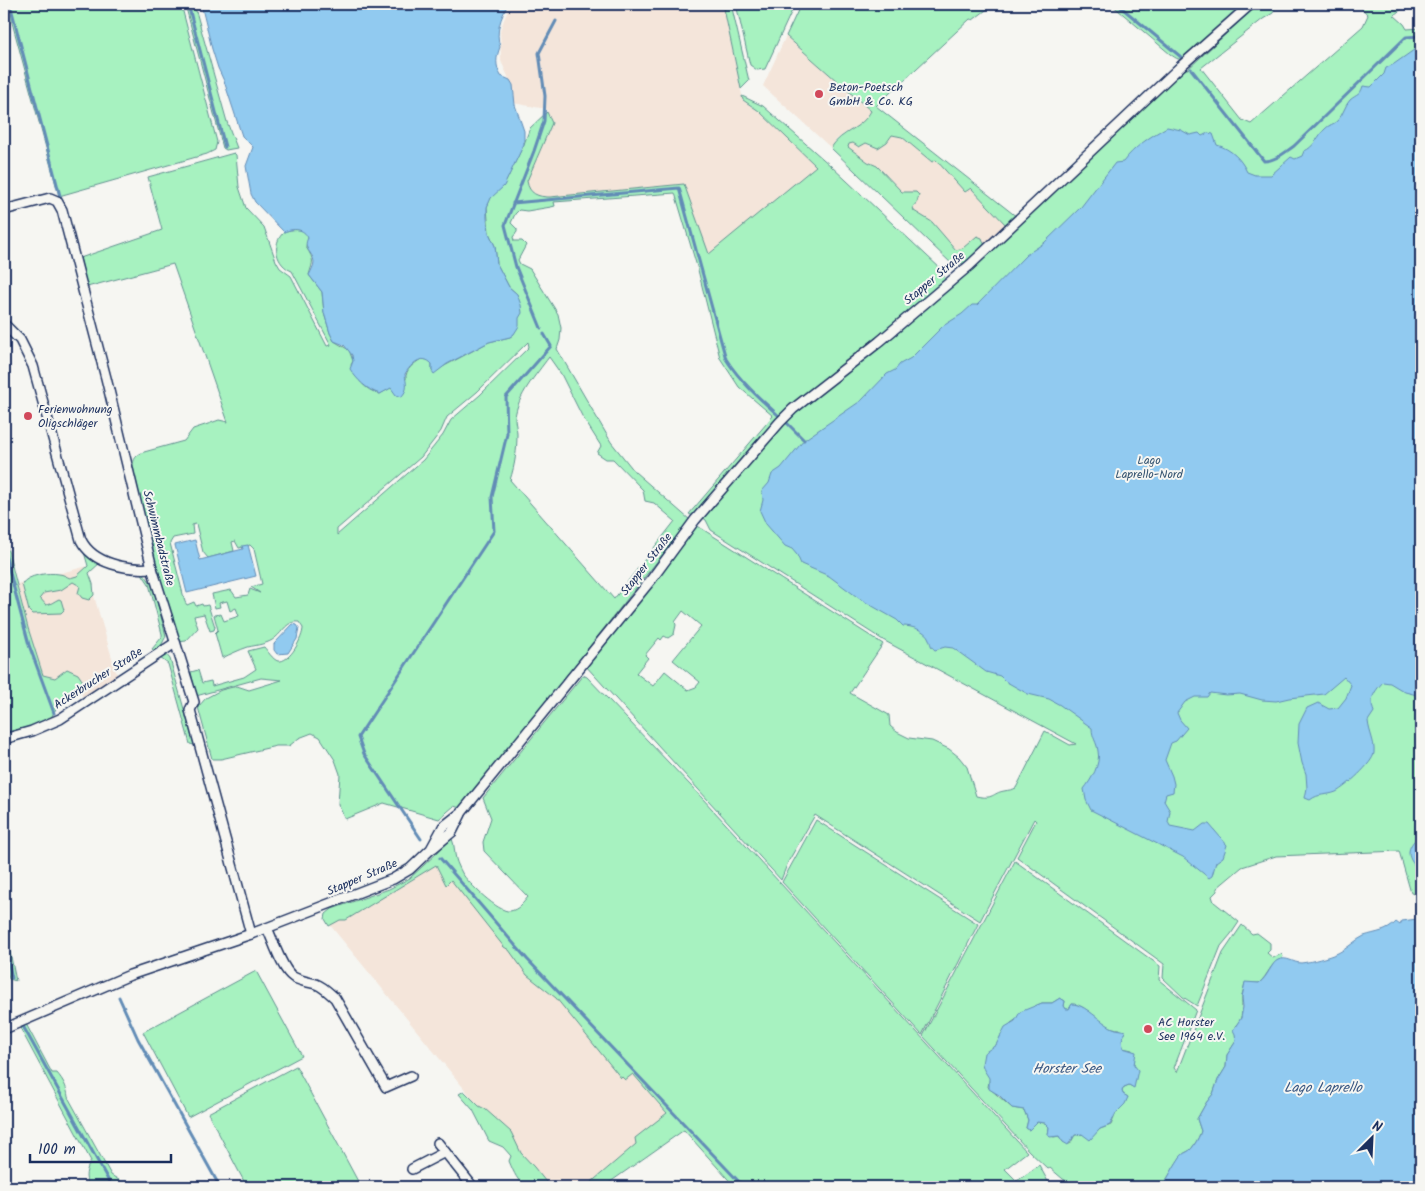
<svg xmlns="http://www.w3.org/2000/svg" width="1425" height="1191" font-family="Kalam,sans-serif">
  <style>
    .built { fill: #f4e5da }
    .green { fill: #a7f2c0; stroke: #61908f; fill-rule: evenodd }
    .water { fill: #91caf0; stroke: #628cb6 }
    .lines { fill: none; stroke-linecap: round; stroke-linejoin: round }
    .stream { stroke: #628cb6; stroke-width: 3 }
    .street-casing { stroke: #1b2f5e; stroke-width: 12 }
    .street { stroke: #f6f6f2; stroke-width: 9 }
    .poi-dot { fill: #d1495b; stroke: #f6f6f2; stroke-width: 2 }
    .labels { text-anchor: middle; stroke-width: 4; stroke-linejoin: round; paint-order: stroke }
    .poi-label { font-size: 12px; fill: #1b2f5e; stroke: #f6f6f2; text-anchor: start }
    .street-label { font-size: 12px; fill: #1b2f5e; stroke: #f6f6f2 }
    .park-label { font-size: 12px; fill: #375672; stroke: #f6f6f2 }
    .water-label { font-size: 14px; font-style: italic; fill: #385682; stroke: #f6f6f2 }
  </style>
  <rect width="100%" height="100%" fill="#f6f6f2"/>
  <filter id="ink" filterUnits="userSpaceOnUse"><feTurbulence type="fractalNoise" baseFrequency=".02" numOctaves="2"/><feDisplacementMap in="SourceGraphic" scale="10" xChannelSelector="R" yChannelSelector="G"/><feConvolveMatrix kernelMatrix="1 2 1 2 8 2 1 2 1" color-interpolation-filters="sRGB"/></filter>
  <g filter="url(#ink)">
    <!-- built -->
    <g class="built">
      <polygon points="510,4 723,4 743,100 760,112 817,166 709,255 684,184 550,197 536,195 528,187 527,181 552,123 546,109 513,103 514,90 501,61 500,30"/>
      <polygon points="786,36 871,111 864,122 844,134 836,140 831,148 763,86"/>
      <polygon points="892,135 902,137 932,162 936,160 965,192 971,188 1007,226 985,247 977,237 963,248 956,250 932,222 914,211 913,207 917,202 902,192 877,166 868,162 848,147 849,144 853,143 859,147 866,143 871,147 887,142"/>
      <polygon points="88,566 95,568 89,573 93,584 94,596 117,675 83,698 80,690 84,683 67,669 55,678 43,675 28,628 17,584"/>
      <polygon points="438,853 673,1120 590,1187 545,1187 325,919 326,914 332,909 389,889 410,878"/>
    </g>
    <!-- green -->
    <g class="green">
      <polygon points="7,4 181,4 217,142 215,150 207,154 59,196"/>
      <polygon points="185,4 194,4 227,122 237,148 226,150 223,148"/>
      <polygon points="723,4 731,4 749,81 741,89"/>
      <polygon points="736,4 795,4 765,69 757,70 750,65"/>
      <path d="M801 4H994L973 20 970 19 876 106 1017 217 1177 67 1188 69 1258 4H1276L1273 13 1263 19 1201 68 1242 120 1251 124 1363 26 1368 15 1358 4H1408L1394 15 1404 24 1407 29 1421 28V896L1411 893 1399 851 1276 856 1242 867 1217 888V891L1212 896 1214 902 1239 922 1231 934 1221 946 1197 1006 1183 997 1163 978 1164 964 1017 857 1036 821 1034 819 980 921 815 815 788 862 781 880 584 664 696 525 883 644 850 693 889 715 890 726 897 732 909 738 932 741 949 749 959 757 967 767 976 796C994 800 992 793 1004 791 1009 790 1012 790 1016 788L1045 731 1070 745 1076 744 883 640 711 530 706 520 698 514 745 456 693 516 689 514 773 416 739 387 720 358 698 270 675 193 554 202 555 206 551 207 527 211 519 210 515 214 511 223 517 229V232L513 237 514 241H522L526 245 518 260 520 264 530 269 558 314 561 328 560 340 557 349 611 442 635 472 690 520 463 806 460 808 454 806 439 819 384 803 345 819 338 804 340 774 335 760 320 737 312 733 299 738 289 746H276L221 759H212L198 707 206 698 221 690 237 686 249 690 282 680 261 678 196 696 191 672 198 670 202 683 211 681 212 686 244 677 256 669 248 651 264 647C267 650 273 660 278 661 290 663 303 637 303 628L299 622C287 620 283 632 275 638 268 644 257 645 248 647 239 650 231 654 222 658L215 633 218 630 214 615 221 614 224 621 239 616 236 608 230 611 227 601 219 603 220 607 215 608 212 594 231 590 236 597 248 595 250 589 260 593 251 587 262 584 254 549 250 545 239 548 235 541 232 542 234 551 208 558 203 552 196 524 192 525 193 534 173 538 170 543 185 602 187 605 194 602 196 606 202 604 203 606 208 605 215 627 214 630 210 631 204 614 194 616 198 628 186 641 177 642 160 584 133 467C133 459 136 455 144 452L184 441 193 429 208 424 219 420 228 422 173 264 87 287 80 258 162 230 148 177 234 153 236 155 239 187 246 208 264 227 276 261 280 268 291 276 327 346 331 345 292 271C276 265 271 244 284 232 291 229 307 227 308 238 308 241 306 244 306 247 315 261 313 261 309 275L322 292 324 313 330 333 334 341 349 350 353 361 351 365C357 379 364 390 380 394L406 379C405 369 414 364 421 359L428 360 432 364V371L437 370 489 342 510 337 514 334 517 294 509 287 497 264 495 246 489 233 487 207 491 197 504 185 524 144 530 128 547 112 552 123 527 181C529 194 538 197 550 197L684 184 709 254 816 166 759 111 743 100 742 96 763 106 831 166 942 270 945 280 943 284 834 371 936 292 973 257 964 263 953 265 831 148C841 131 862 129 871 111L786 36ZM892 135 902 137 932 162 936 160 965 192 971 188 1007 226 985 246 982 238 977 236 963 248 956 250 932 222 914 211 913 207 917 202 919 195 916 192H902L877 166 868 162 848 147 849 144 853 143 859 147 866 143 878 148 887 142ZM528 342 529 347 480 395 451 420 443 435 423 460 337 535V529L421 457 441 431 447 417 477 392ZM549 357 561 374 582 416 601 446 597 453 606 459H613L643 490 645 501 654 503 675 521 614 599 510 480C515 465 517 450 517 434 517 429 515 423 515 418 517 396 536 375 549 357ZM683 611 701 626 673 660 700 682 696 687 688 690 665 671 653 686 636 673 648 658 645 655 659 638 661 640 664 636 668 638 674 634 676 625 675 622Z"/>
      <path d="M1111 4H1245L1186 57C1179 61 1177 59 1170 54Z"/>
      <path d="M4 535 28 628 43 675 55 678 67 669 78 674 84 683C75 700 67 697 57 708 52 713 53 719 45 723L4 733Z"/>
      <path d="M84 552 102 561 89 573 93 584 94 595 89 600 82 598 78 593 80 586 73 582 61 590 44 593 40 598 46 605C52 604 54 601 59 599L61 600 64 610 61 613 32 614 29 611 22 584C27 575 49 572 59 574 63 574 67 577 70 578L77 576 88 566Z"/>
      <polygon points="141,572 143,572 153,586 166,636 162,644 155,651 152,649 162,637 162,634 149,584"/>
      <polygon points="166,654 170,659 194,745 190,744 168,664 160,658"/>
      <path d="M583 675 587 677 691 786 1027 1152 1005 1169 1017 1181 1039 1165 1051 1187H735L684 1130 603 1187H571L585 1184 588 1185 636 1144 635 1138 667 1113 633 1074 625 1080 622 1077 621 1078 556 998 527 975 509 950 504 947 451 880 446 885 436 865 346 920H340L329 926 325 919 326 914 332 909 389 889 410 878 452 839C455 846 454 852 456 859 457 863 460 869 462 873 468 883 499 913 510 911 518 910 523 903 528 897L484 851 483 842 491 818 483 798Z"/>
      <polygon points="816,820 978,924 922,1035 782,882"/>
      <path d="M1015 861 1160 966 1159 980 1196 1010 1174 1068 1177 1072 1223 953 1242 925 1252 934 1257 933 1270 943V950L1267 953 1273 958 1281 954 1283 956 1282 959C1271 961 1268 976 1259 983H1245C1244 987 1243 991 1242 995 1241 1006 1245 1018 1235 1026L1236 1041 1227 1055 1226 1067 1218 1080 1213 1094 1206 1103 1197 1119 1201 1131 1200 1134C1198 1139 1195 1144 1192 1148 1189 1152 1185 1152 1182 1155 1179 1158 1164 1183 1163 1187H1077L1063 1179 1050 1168 1048 1169 1029 1151 923 1036ZM1060 998 1065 1001 1064 1006 1066 1009H1069L1072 1004C1090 1005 1101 1029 1120 1029L1124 1035 1122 1040 1123 1048 1132 1050 1134 1057 1133 1087 1129 1085 1124 1087 1122 1091 1123 1094 1128 1097 1116 1113 1111 1125 1100 1129 1096 1133 1075 1135 1070 1144 1063 1142 1059 1136 1054 1137 1048 1135 1049 1127 1045 1123 1037 1122 1029 1130 1026 1128 1028 1120 1024 1110 1012 1108 988 1087 996 1045 999 1041 1001 1034 1011 1023 1037 1005 1042 1003H1052Z"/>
      <polygon points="4,923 16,981 9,979 4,955"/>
      <polygon points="256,971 302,1056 188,1117 143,1032"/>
      <path d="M25 1022 52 1073H57C63 1080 67 1087 68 1097L111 1175 119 1180 122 1187H89C84 1178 86 1169 91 1161L18 1024Z"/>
      <polygon points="296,1066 361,1187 247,1187 208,1113"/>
      <path d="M464 1091 479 1106 485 1109 511 1132 521 1153 534 1167 550 1187C523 1187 520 1188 509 1161L511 1156 503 1147 489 1141 473 1110 459 1094Z"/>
    </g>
    <!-- water -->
    <g class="water">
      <path d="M201 4H508C501 18 495 31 500 47 496 58 495 65 501 76L510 80 513 85 515 105 524 131V144L504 186 491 198 487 207V218L489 233 495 246 497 264 509 287 517 294 521 305 522 313 519 318V326L514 334 510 337 489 342 447 364 434 374 432 371V364C422 353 411 364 405 374 406 384 409 389 401 397L396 395 391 388 380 394C367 390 357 380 350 369L353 361 352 355 344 345 334 341 330 333 324 313 322 292 309 275C311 271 314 266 314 262 313 252 302 249 308 238 304 228 293 228 284 232L255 202 251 194 246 166 253 147 242 136 224 81 218 68 212 49Z"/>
      <path d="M1421 45V696L1405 692 1390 683 1383 682C1374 692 1369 699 1374 712L1368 721C1369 732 1375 742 1374 753 1373 763 1346 787 1336 792 1326 796 1319 793 1310 800L1305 798 1307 788 1306 774 1302 763 1298 743 1299 724 1307 708 1318 703 1329 709 1338 708 1346 698 1351 685 1344 677 1324 694 1289 698 1276 701 1262 700 1240 694 1226 695 1210 693 1207 697H1195L1185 702 1177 713 1180 720 1187 728 1176 741 1171 743 1165 760 1172 776 1174 784 1173 792 1166 794 1164 801 1170 811 1168 822 1170 826 1195 831 1204 824H1209L1227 845 1223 857 1216 862 1212 876 1209 878 1183 857 1091 810 1086 800 1084 789C1091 780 1101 764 1098 751 1097 742 1092 738 1092 728L1060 705 1049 699 1028 694 1005 681 1000 676 986 672 953 648 945 647 935 650C930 646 931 644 929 639 926 630 911 626 903 626L897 620 860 599 829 576 801 564 797 555 792 549 785 546 766 524 760 511 763 500 762 491 769 483 772 474 781 468 804 440 862 400 887 374 895 370 900 364 911 358 943 326 962 314 972 305H977L1026 255 1044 243 1081 207 1115 163 1123 162C1134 147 1151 136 1167 127L1181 130 1190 135 1199 133 1202 136 1208 133 1213 134 1217 145C1231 149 1241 159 1247 172L1255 175H1271L1291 157 1295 159 1302 156 1304 151C1314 148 1318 135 1325 129 1328 125 1335 124 1338 120 1343 115 1345 105 1350 100 1357 94 1360 96 1363 86L1371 87 1384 74 1386 68 1394 64Z"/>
      <polygon points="195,540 200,560 243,549 242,546 248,545 256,576 187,593 175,545"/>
      <polygon points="293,624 297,625 299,628 297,639 288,653 277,654 274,650 274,644"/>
      <path d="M1421 834V873C1406 857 1404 849 1421 834Z"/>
      <path d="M1418 917 1421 918V1187H1163C1164 1184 1179 1157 1182 1155 1185 1152 1189 1152 1192 1148 1195 1144 1198 1139 1200 1134L1201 1131 1197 1119 1206 1103 1213 1094 1218 1080 1226 1067 1227 1055 1236 1041 1235 1034 1233 1030 1241 1018 1243 1007 1242 997 1245 982 1259 983C1267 978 1272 962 1278 960 1287 956 1293 963 1301 963 1311 962 1329 957 1338 953 1347 949 1355 940 1364 936 1376 932 1387 932 1396 922L1400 925 1402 921 1417 919Z"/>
      <path d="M1060 998 1065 1001 1064 1006 1066 1009H1069L1072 1004C1085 1004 1100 1022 1113 1028 1117 1030 1121 1029 1125 1031L1122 1040 1123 1048 1136 1052 1134 1065 1138 1070 1134 1088 1129 1085 1124 1087 1122 1091 1123 1094 1128 1097 1125 1104 1116 1113 1110 1125 1100 1129 1090 1140 1082 1134 1075 1135 1068 1145 1063 1142 1059 1136 1050 1137 1048 1135 1049 1127 1045 1123 1037 1122 1029 1130 1026 1128 1028 1120 1024 1110 1012 1108 999 1095 989 1089V1078L984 1070 982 1064 984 1053 996 1045 1005 1027 1015 1021 1020 1012 1042 1003H1052Z"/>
    </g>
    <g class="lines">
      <!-- stream -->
      <g class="stream">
        <polyline points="10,4 60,196"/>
        <polyline points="188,4 225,147"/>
        <polyline points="1117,4 1181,57"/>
        <path d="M1191 69 1264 161C1276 161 1285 152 1294 146L1406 37 1421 36"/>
        <path d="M513 203 679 188 726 359C740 381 759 398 778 415"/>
        <polyline points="541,328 516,267 505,225 534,151 544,121 545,96 539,53 556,21"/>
        <polyline points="787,423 804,440"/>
        <polyline points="4,550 29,645 54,713"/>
        <polyline points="421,839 364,754 358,737 494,531 492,497 507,434 506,397 551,346 544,334"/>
        <polyline points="440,858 527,959 744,1187"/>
        <polyline points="4,942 12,978"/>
        <polyline points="119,997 138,1039 220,1187"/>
        <polyline points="23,1026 112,1187"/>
      </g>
      <defs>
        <g id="street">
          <polyline points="4,210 50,198 57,201 62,210 106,378 152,568 194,702 190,710 251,934"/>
          <path d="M4 324 20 340 33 366 81 540C93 564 127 570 152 568"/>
          <polyline points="4,739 32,731 60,719 175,643"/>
          <polyline points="433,848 452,832 461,814"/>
          <path d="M267 928C273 940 282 970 293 977 300 981 308 982 316 984 324 987 329 993 335 998L386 1087 411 1076"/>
          <polyline points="4,1029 130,975 251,934 393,879 410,869 431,849 443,827 462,812 651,580 695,520 780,422 793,409 879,342 970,265 1181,66 1251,4"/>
          <polyline points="438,1143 473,1187"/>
          <polyline points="412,1169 445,1152"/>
        </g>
      </defs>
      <!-- street casing -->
      <use href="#street" class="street-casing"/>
      <!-- street -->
      <use href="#street" class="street"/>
    </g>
  </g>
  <!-- markers -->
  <g class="poi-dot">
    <circle cx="819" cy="94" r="5"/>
    <circle cx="28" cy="416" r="5"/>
    <circle cx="1148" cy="1029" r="5"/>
  </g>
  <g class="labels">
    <!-- poi labels -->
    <g class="poi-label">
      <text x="829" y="91">Beton-Poetsch<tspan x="829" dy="14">GmbH &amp; Co. KG</tspan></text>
      <text x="38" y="413">Ferienwohnung<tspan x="38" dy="14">Oligschläger</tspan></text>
      <text x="1158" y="1026">AC Horster<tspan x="1158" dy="14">See 1964 e.V.</tspan></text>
    </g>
    <!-- street labels -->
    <g class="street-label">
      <text transform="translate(934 278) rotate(-40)" y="4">Stapper Straße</text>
      <text transform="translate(159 538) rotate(76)" y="4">Schwimmbadstraße</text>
      <text transform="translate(646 564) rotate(-52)" y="4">Stapper Straße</text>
      <text transform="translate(98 678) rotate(-33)" y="4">Ackerbrucher Straße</text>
      <text transform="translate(362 877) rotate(-23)" y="4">Stapper Straße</text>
    </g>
    <!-- park labels -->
    <g class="park-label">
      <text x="1149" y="464">Lago<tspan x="1149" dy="14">Laprello-Nord</tspan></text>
    </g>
    <!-- water labels -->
    <g class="water-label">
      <text x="1067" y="1073">Horster See</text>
      <text x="1323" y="1092">Lago Laprello</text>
    </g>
  </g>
  <!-- margin -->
  <rect width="1425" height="1191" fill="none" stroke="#f6f6f2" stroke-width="20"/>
  <rect x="10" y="10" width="1405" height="1171" fill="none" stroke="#1b2f5e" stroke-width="2" filter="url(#ink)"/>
  <!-- north arrow -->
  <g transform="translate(1372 1138) rotate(24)" stroke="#f6f6f2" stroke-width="4" paint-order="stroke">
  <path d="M0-4L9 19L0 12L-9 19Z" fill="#1b2f5e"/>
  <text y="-8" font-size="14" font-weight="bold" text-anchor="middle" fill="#1b2f5e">N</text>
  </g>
  <!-- scale -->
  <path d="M30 1154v8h141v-8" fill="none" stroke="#1b2f5e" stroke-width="2.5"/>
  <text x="38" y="1154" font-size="15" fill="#1b2f5e" stroke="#f6f6f2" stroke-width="4" paint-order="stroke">100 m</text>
</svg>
